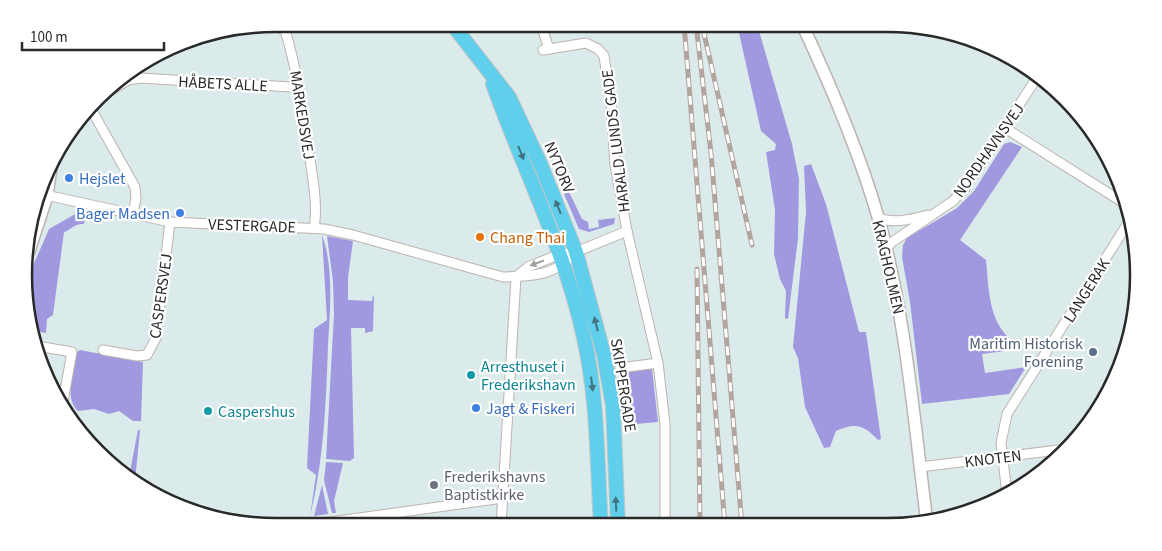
<svg xmlns="http://www.w3.org/2000/svg" width="1162" height="551" font-family="'Source Sans 3',sans-serif">
  <style>
    .green { fill: #a099e0 }
    .lines { fill: none; stroke-linecap: round; stroke-linejoin: round }
    .minor-casing { stroke: #bdb3af; stroke-width: 11 }
    .tertiary-casing { stroke: #bdb3af; stroke-width: 14 }
    .primary-casing { stroke: #c7c7c7; stroke-width: 16 }
    .minor { stroke: #fff; stroke-width: 9 }
    .tertiary { stroke: #fff; stroke-width: 11 }
    .primary { stroke: #60cfeb; stroke-width: 14 }
    .rail-casing { stroke: #b3a49e; stroke-width: 5 }
    .rail { stroke: #fff; stroke-width: 3; stroke-dasharray: 9; stroke-linecap: butt }
    .oneway { fill: #427480 }
    .oneway2 { fill: #9f9f9f }
    .shop-dot { fill: #3f7fe0; stroke: #fff; stroke-width: 2 }
    .food-dot { fill: #e8710a; stroke: #fff; stroke-width: 2 }
    .service-dot { fill: #5c6f8a; stroke: #fff; stroke-width: 2 }
    .culture-dot { fill: #0f9aa8; stroke: #fff; stroke-width: 2 }
    .worship-dot { fill: #6b7280; stroke: #fff; stroke-width: 2 }
    .labels { text-anchor: middle; stroke-width: 4.5; stroke-linejoin: round; paint-order: stroke }
    .street-label { font-size: 16px; fill: #292929; stroke: #fff }
    .shop-label { font-size: 16px; fill: #366cbe; stroke: #fff; text-anchor: start }
    .food-label { font-size: 16px; fill: #c56008; stroke: #fff; text-anchor: start }
    .service-label { font-size: 16px; fill: #4e5e75; stroke: #fff; text-anchor: end }
    .culture-label { font-size: 16px; fill: #0d838f; stroke: #fff; text-anchor: start }
    .worship-label { font-size: 16px; fill: #5b616d; stroke: #fff; text-anchor: start }
    .rim { fill: none; stroke: #292929; stroke-width: 2.5 }
  </style>
  <rect width="100%" height="100%" fill="#dbebeb"/>
  <!-- green -->
  <g class="green">
    <polygon points="737,24 757,24 792,144 799,179 798,238 788,319 785,318 786,291 780,279 774,254 775,210 766,152 775,150 776,144 761,131"/>
    <path d="M1010 142 1022 147 960 240 986 260C989 288 988 318 1009 338L1005 351 982 354 985 373 1026 367 1009 394 922 404 910 302 902 257 903 245 907 238 957 208 974 191 1004 144Z"/>
    <path d="M811 164 826 204 859 332H866L881 439 878 440C864 425 856 422 836 431L830 447 824 448 805 407 798 358 793 347 806 212 804 166Z"/>
    <polygon points="569,192 582,219 588,222 589,229 599,227 598,220 615,218 614,224 589,232 579,229 564,194"/>
    <path d="M77 213 85 215 84 224C75 223 71 230 64 232L53 315 47 319 46 333 31 330 29 324V275L49 229Z"/>
    <path d="M322 235C334 267 330 312 328 345 326 403 324 460 310 516L316 475 307 468 314 329 327 320Z"/>
    <polygon points="327,236 353,241 348,277 348,300 372,301 373,295 374,296 373,331 365,333 365,328 351,328 354,458 350,461 326,459 334,314 333,281"/>
    <path d="M80 350 143 362 141 421H133L119 411 109 414 94 409 78 411C63 397 75 370 75 353Z"/>
    <polygon points="649,368 652,369 658,422 625,425 625,404 620,371"/>
    <polygon points="138,430 140,430 135,481 129,477"/>
    <polygon points="326,462 343,463 334,501 336,513 332,513 324,480"/>
    <polygon points="322,485 328,514 314,516"/>
  </g>
  <g class="lines">
    <defs>
      <g id="minor">
        <polyline points="541,24 549,49"/>
        <path d="M259 27H276L285 30C298 73 303 115 310 159 313 181 318 206 314 228"/>
        <polyline points="543,50 586,43 598,49 604,56 611,104 615,165 627,231 658,363 665,424 665,526"/>
        <polyline points="100,97 128,80 140,78 291,87"/>
        <polyline points="91,109 135,187 136,198 133,214"/>
        <polyline points="1005,128 1124,203"/>
        <path d="M41 194 170 222 324 229 353 235 503 277C533 276 555 276 576 252"/>
        <path d="M878 218C894 224 912 219 928 215"/>
        <polyline points="886,249 892,242 953,201 965,188 1036,79"/>
        <polyline points="516,277 528,267 560,254 576,252 627,231"/>
        <polyline points="37,346 72,352 62,407"/>
        <polyline points="103,350 137,356 147,355 156,338 170,222"/>
        <polyline points="620,368 658,363"/>
        <polyline points="920,467 1066,449"/>
        <polyline points="1007,494 1001,443 1007,414 1128,223"/>
        <polyline points="501,526 516,277"/>
        <polyline points="294,527 503,498"/>
      </g>
      <g id="tertiary">
        <path d="M802 24C831 86 859 151 878 217 906 316 914 421 927 523"/>
        <polyline points="29,251 47,196 51,168"/>
        <polyline points="316,527 316,525"/>
      </g>
      <g id="primary">
        <polyline points="452,24 509,97 540,163 576,252 604,355 613,406 618,526"/>
        <path d="M493 84C523 169 565 249 584 338 598 400 597 463 601 526"/>
      </g>
    </defs>
    <!-- minor casing -->
    <use href="#minor" class="minor-casing"/>
    <!-- tertiary casing -->
    <use href="#tertiary" class="tertiary-casing"/>
    <!-- primary casing -->
    <use href="#primary" class="primary-casing"/>
    <!-- minor -->
    <use href="#minor" class="minor"/>
    <!-- tertiary -->
    <use href="#tertiary" class="tertiary"/>
    <!-- primary -->
    <use href="#primary" class="primary"/>
    <defs>
      <g id="rail">
        <polyline points="684,24 725,526"/>
        <polyline points="696,24 711,153 742,526"/>
        <polyline points="703,29 752,245"/>
        <polyline points="697,269 700,526"/>
      </g>
    </defs>
    <!-- rail casing -->
    <use href="#rail" class="rail-casing"/>
    <!-- rail -->
    <use href="#rail" class="rail"/>
  </g>
  <!-- one-way arrows -->
  <defs><path id="oneway-solid" d="M-6-.8H1V-3.2L6.5 0L1 3.2V.8H-6Z" transform="scale(1.25)"/></defs>
  <g class="oneway">
    <use href="#oneway-solid" transform="translate(521 153) rotate(68)"/>
    <use href="#oneway-solid" transform="translate(558 207) rotate(-112)"/>
    <use href="#oneway-solid" transform="translate(596 324) rotate(-104)"/>
    <use href="#oneway-solid" transform="translate(592 384) rotate(83)"/>
    <use href="#oneway-solid" transform="translate(616 504) rotate(-92)"/>
  </g>
  <use class="oneway2" href="#oneway-solid" transform="translate(537 263) rotate(159)"/>
  <!-- markers -->
  <g class="shop-dot">
    <circle cx="69" cy="178" r="5"/>
    <circle cx="180" cy="213" r="5"/>
    <circle cx="476" cy="408" r="5"/>
  </g>
  <circle class="food-dot" cx="480" cy="237" r="5"/>
  <circle class="service-dot" cx="1093" cy="352" r="5"/>
  <g class="culture-dot">
    <circle cx="471" cy="375" r="5"/>
    <circle cx="208" cy="411" r="5"/>
  </g>
  <circle class="worship-dot" cx="434" cy="485" r="5"/>
  <g class="labels">
    <!-- street labels -->
    <g class="street-label">
      <text transform="translate(223 83) rotate(3)" y="6">HÅBETS ALLE</text>
      <text transform="translate(303 115) rotate(81)" y="6">MARKEDSVEJ</text>
      <text transform="translate(615 141) rotate(-97)" y="6">HARALD LUNDS GADE</text>
      <text transform="translate(988 150) rotate(-55)" y="6">NORDHAVNSVEJ</text>
      <text transform="translate(560 167) rotate(67)" y="6">NYTORV</text>
      <text transform="translate(252 225) rotate(2)" y="6">VESTERGADE</text>
      <text transform="translate(889 267) rotate(77)" y="6">KRAGHOLMEN</text>
      <text transform="translate(1086 290) rotate(-58)" y="6">LANGERAK</text>
      <text transform="translate(160 296) rotate(-82)" y="6">CASPERSVEJ</text>
      <text transform="translate(624 385) rotate(81)" y="6">SKIPPERGADE</text>
      <text transform="translate(993 458) rotate(-7)" y="6">KNOTEN</text>
    </g>
    <!-- shop labels -->
    <g class="shop-label">
      <text x="79" y="184">Hejslet</text>
      <text x="170" y="219" text-anchor="end">Bager Madsen</text>
      <text x="486" y="414">Jagt &amp; Fiskeri</text>
    </g>
    <!-- food labels -->
    <g class="food-label">
      <text x="490" y="243">Chang Thai</text>
    </g>
    <!-- service labels -->
    <g class="service-label">
      <text x="1083" y="349">Maritim Historisk<tspan x="1083" dy="18">Forening</tspan></text>
    </g>
    <!-- culture labels -->
    <g class="culture-label">
      <text x="481" y="372">Arresthuset i<tspan x="481" dy="18">Frederikshavn</tspan></text>
      <text x="218" y="417">Caspershus</text>
    </g>
    <!-- worship labels -->
    <g class="worship-label">
      <text x="444" y="482">Frederikshavns<tspan x="444" dy="18">Baptistkirke</tspan></text>
    </g>
  </g>
  <!-- crop -->
  <path d="M0 0H1162V551H0ZM275 32H887A243 243 0 0 1 1130 275V275A243 243 0 0 1 887 518H275A243 243 0 0 1 32 275V275A243 243 0 0 1 275 32Z" fill="#fff" fill-rule="evenodd"/>
  <path class="rim" d="M275 32H887A243 243 0 0 1 1130 275V275A243 243 0 0 1 887 518H275A243 243 0 0 1 32 275V275A243 243 0 0 1 275 32Z"/>
  <!-- scale -->
  <path d="M22 42v8h142v-8" fill="none" stroke="#292929" stroke-width="2.5"/>
  <text x="30" y="42" font-size="15" fill="#292929" stroke="#ffffff" stroke-width="4" paint-order="stroke">100 m</text>
</svg>
